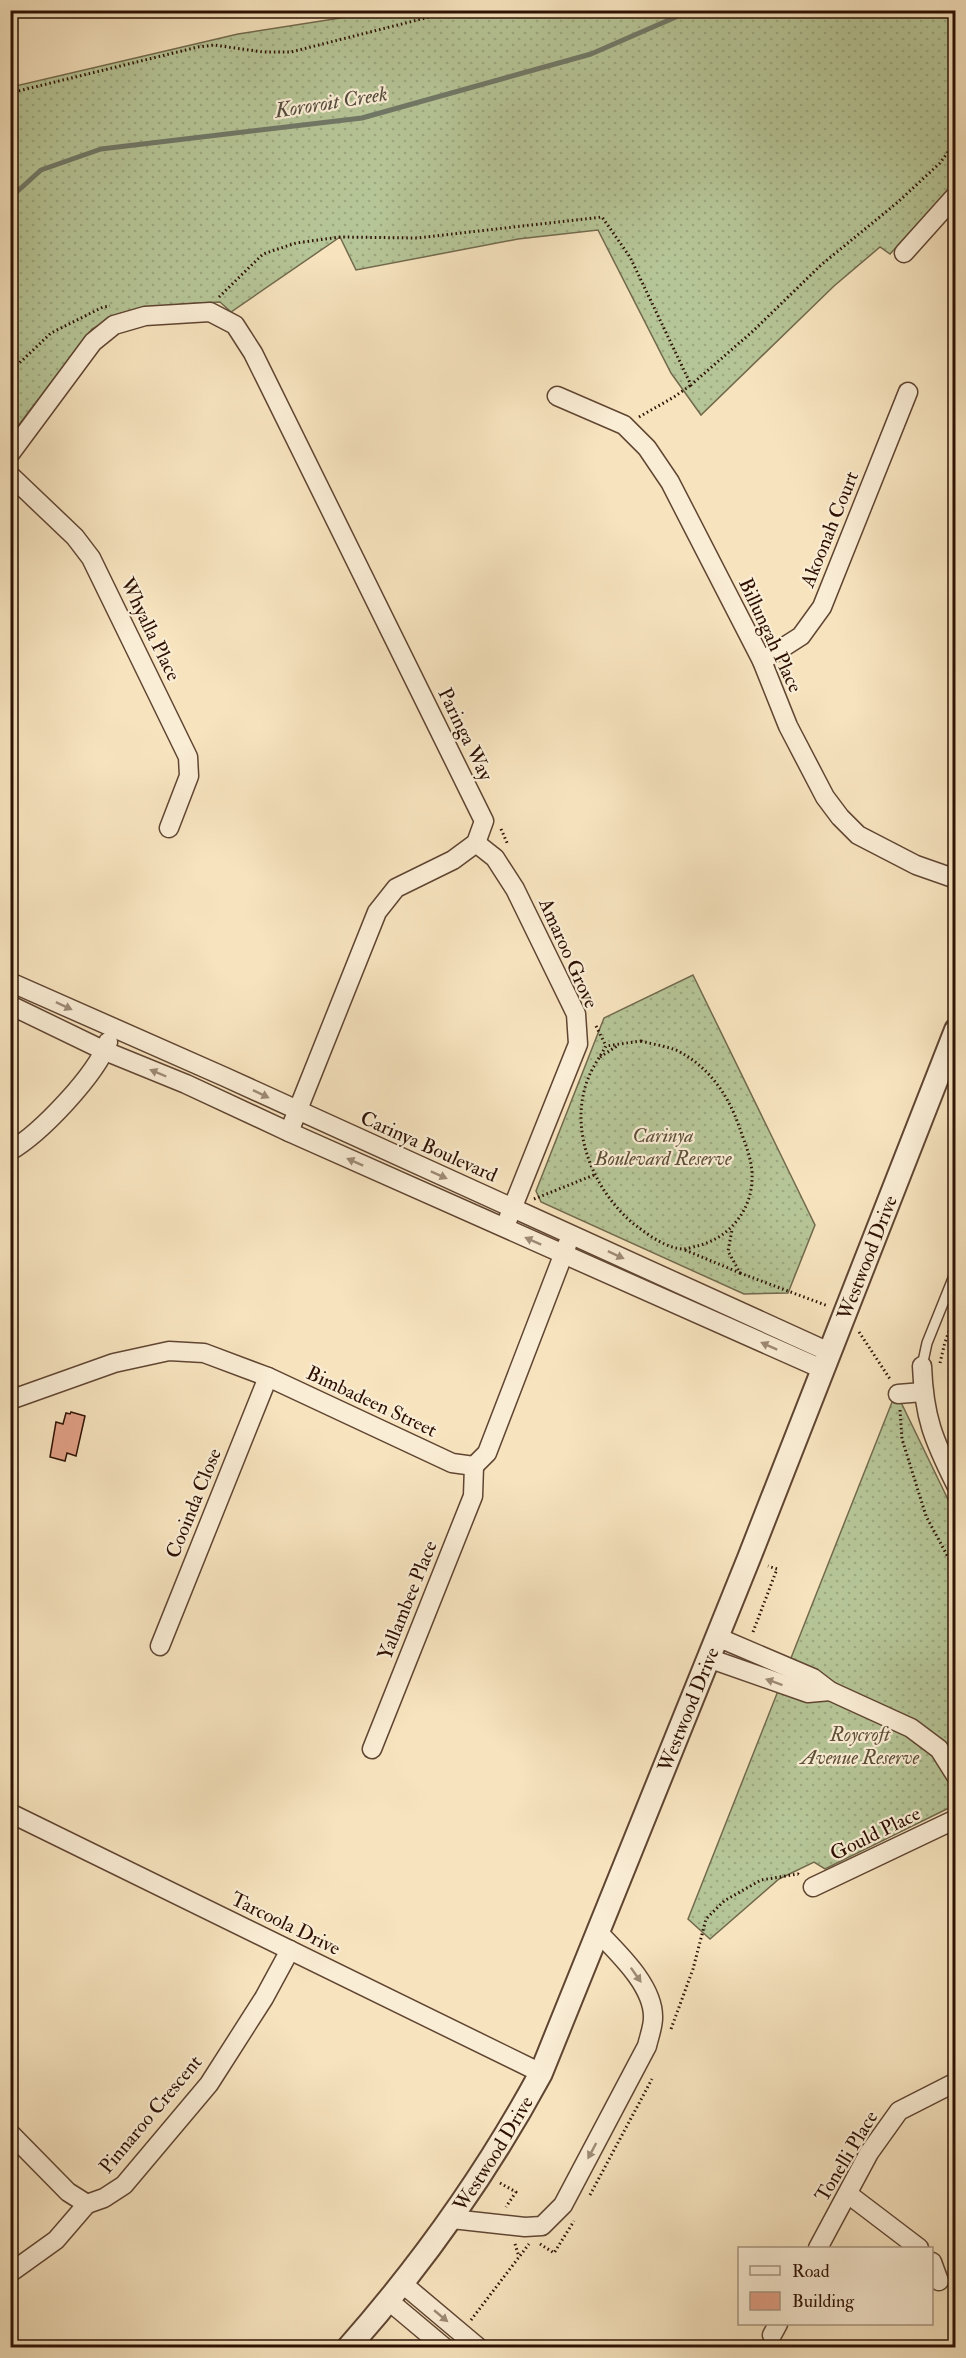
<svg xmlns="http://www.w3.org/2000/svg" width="966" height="2358" font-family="'IM FELL Double Pica',serif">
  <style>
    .grass { fill: url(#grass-dots); stroke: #726a4d; stroke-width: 1.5 }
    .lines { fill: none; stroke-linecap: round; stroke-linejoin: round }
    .stream { stroke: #717968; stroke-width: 5 }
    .building { fill: #e3a086; stroke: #2d1003; stroke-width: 1.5 }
    .service-casing { stroke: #604532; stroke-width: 12 }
    .minor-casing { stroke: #604532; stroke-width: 21 }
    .tertiary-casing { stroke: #604532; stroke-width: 26 }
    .path { stroke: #2d1003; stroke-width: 3; stroke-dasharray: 1.5 3; stroke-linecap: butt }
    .service { stroke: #faedd5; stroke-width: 9 }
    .minor { stroke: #faedd5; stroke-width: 18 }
    .tertiary { stroke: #faedd5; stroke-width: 22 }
    .oneway { fill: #9e8a76 }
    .labels { text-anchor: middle; stroke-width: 4.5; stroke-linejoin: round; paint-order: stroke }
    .street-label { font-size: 20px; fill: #2d1003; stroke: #faedd5 }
    .park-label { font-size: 20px; font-style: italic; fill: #5d4f37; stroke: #faedd5 }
    .water-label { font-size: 21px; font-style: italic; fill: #554d3e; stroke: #faedd5 }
  </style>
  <defs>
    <pattern id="grass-dots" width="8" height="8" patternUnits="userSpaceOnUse" patternTransform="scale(1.5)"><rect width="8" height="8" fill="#b6c597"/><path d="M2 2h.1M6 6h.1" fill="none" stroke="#9da880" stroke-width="1.8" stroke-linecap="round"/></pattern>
  </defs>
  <rect width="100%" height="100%" fill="#f7e4bf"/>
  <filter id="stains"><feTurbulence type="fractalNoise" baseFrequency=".00333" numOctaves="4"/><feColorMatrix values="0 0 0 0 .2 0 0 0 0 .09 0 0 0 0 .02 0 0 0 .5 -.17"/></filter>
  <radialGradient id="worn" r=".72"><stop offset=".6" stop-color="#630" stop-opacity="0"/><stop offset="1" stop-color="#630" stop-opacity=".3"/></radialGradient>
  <!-- grass -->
  <g class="grass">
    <polygon points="385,11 955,11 955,184 890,254 880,247 834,286 701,415 671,373 598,230 518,239 356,270 340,237 231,312 220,302 183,304 121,313 92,329 11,435 11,87 238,34"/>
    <polygon points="693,975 815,1225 788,1293 744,1294 541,1202 536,1191 604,1018"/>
    <polygon points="896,1392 955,1514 955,1805 825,1869 814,1862 779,1879 710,1939 688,1919"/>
  </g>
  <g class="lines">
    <!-- stream -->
    <polyline class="stream" points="10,198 41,170 101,149 362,118 591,54 692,10"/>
  </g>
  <!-- building -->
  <polygon class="building" points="71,1412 85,1416 76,1456 67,1453 65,1461 50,1457 56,1422 63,1424 66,1413 70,1414"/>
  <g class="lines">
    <defs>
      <polyline id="service" points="922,1366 927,1343 956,1271"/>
      <g id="minor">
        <polyline points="904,253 956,195"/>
        <polyline points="557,396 624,425 647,448 670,482 762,661 788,726 825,797 840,817 858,835 916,865 956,879"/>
        <polyline points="10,454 93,342 114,325 145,316 210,312 235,325 253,353 484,821 476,843 453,860 396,888 377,912 289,1132"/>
        <polyline points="10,475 75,537 91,558 188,757 189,776 169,828"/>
        <polyline points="762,661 801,636 822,607 908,392"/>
        <polyline points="476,843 495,858 515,889 576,1014 578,1044 508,1219"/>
        <polyline points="10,982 225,1077 829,1352"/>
        <polyline points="10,1005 105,1051 186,1084 289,1132 822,1369"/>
        <path d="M10 1151C41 1133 96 1075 108 1042"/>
        <path d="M922 1366C924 1417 933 1439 956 1485"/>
        <polyline points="898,1394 923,1392"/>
        <polyline points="10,1400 114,1363 169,1351 204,1353 268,1377 452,1463 474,1466 487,1453 567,1245"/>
        <polyline points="717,1637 813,1678 830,1691 911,1728 939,1749 956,1776"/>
        <polyline points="160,1646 268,1377"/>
        <polyline points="708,1658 808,1693 830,1691"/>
        <polyline points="372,1749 473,1496 474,1466"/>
        <polyline points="10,1813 541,2073"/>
        <polyline points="813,1887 956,1819"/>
        <polyline points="10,2133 68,2192 87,2204 104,2198 124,2185 209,2084 264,1998 290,1950"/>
        <polyline points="848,2194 919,2248"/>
        <path d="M452 2219 525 2227 542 2226 563 2205 647 2046C649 2037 653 2027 653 2018 654 1986 618 1953 597 1931"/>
        <polyline points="818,2248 869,2153 899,2111 956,2082"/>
        <polyline points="932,2262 939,2281"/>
        <polyline points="10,2273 56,2240 87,2204"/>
        <polyline points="403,2284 479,2348"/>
        <polyline points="389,2301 445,2348"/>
        <polyline points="772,2335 778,2324"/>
      </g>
      <g id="tertiary">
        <path id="s1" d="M348 2348C423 2263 487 2173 541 2073L749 1558 956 1030"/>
      </g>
    </defs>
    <!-- service casing -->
    <use href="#service" class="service-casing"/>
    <!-- minor casing -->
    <use href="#minor" class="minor-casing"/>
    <!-- tertiary casing -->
    <use href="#tertiary" class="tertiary-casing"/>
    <!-- path -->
    <g class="path">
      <polyline points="10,93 198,47 214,45 263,52 291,52 457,10"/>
      <polyline points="219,297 263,254 296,243 340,237 417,238 602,217 630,257 691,385 753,331 821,265 898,202 940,163 956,141"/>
      <polyline points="10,372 51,333 103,307 110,306"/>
      <polyline points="639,417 674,397 691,385"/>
      <polyline points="501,829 508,845"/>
      <polyline points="596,1026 606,1046"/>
      <path d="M641 1041C652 1044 665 1046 676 1050 709 1066 729 1096 740 1129 745 1143 753 1162 752 1178 752 1211 728 1239 697 1246 693 1247 687 1249 683 1249 665 1248 649 1235 635 1225 593 1191 566 1127 590 1074 594 1065 601 1055 606 1046Z"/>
      <polyline points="600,1057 617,1046"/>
      <polyline points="950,1098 956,1102"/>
      <polyline points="534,1199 594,1175"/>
      <polyline points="685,1250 740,1273 728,1251 732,1230"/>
      <polyline points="740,1273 828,1306"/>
      <polyline points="859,1332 890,1379"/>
      <polyline points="940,1363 945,1342 956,1313"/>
      <polyline points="900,1410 902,1439 926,1516 956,1572"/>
      <polyline points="753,1632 777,1569 768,1566"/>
      <polyline points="671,2029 693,1969 706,1919 724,1901 761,1880 798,1874 801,1876"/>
      <polyline points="500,2183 516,2192 506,2207"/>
      <polyline points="590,2195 652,2079"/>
      <polyline points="515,2244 519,2257"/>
      <polyline points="540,2244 554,2253 574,2221"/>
      <polyline points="471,2320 529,2244"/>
    </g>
    <!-- service -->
    <use href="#service" class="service"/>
    <!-- minor -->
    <use href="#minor" class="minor"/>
    <!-- tertiary -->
    <use href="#tertiary" class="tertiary"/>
  </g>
  <!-- one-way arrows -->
  <defs><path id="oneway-solid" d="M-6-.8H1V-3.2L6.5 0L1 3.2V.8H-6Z" transform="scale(1.5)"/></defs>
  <g class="oneway">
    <use href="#oneway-solid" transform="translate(64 1006) rotate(25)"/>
    <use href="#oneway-solid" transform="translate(158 1073) rotate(-157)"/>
    <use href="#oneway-solid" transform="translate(261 1094) rotate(26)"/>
    <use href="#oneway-solid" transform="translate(355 1162) rotate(-156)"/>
    <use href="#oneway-solid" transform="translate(439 1175) rotate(24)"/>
    <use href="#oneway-solid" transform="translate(533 1241) rotate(-156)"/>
    <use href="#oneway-solid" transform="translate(616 1255) rotate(25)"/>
    <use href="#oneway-solid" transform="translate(769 1346) rotate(-156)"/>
    <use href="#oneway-solid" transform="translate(774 1682) rotate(-160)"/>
    <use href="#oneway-solid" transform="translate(636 1975) rotate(55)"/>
    <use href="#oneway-solid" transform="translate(592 2151) rotate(118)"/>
    <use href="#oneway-solid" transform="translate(441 2316) rotate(40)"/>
  </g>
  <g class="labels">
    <!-- street labels -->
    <g class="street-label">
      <text transform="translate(829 529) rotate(-68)" y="7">Akoonah Court</text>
      <text transform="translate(151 629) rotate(64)" y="7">Whyalla Place</text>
      <text transform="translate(771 635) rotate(65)" y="7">Billungah Place</text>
      <text transform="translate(466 734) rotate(64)" y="7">Paringa Way</text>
      <text transform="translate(569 953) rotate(66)" y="7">Amaroo Grove</text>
      <text transform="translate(429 1146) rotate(24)" y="7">Carinya Boulevard</text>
      <text dy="7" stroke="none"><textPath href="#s1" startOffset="1215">Westwood Drive</textPath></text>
      <text transform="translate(372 1401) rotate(25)" y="7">Bimbadeen Street</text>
      <text transform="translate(193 1503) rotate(-68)" y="7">Cooinda Close</text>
      <text transform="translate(407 1600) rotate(-68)" y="7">Yallambee Place</text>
      <text dy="7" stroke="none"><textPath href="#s1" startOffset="729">Westwood Drive</textPath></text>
      <text transform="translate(875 1833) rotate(-26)" y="7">Gould Place</text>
      <text transform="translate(286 1923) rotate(26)" y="7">Tarcoola Drive</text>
      <text transform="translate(150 2114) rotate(-50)" y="7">Pinnaroo Crescent</text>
      <text dy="7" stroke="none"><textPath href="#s1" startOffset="243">Westwood Drive</textPath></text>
      <text transform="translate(846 2156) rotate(-59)" y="7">Tonelli Place</text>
    </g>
    <!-- park labels -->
    <g class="park-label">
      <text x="663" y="1142">Carinya<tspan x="663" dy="23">Boulevard Reserve</tspan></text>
      <text x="860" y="1741">Roycroft<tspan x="860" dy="23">Avenue Reserve</tspan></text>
    </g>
    <!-- water labels -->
    <g class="water-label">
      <text transform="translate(331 102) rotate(-9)" y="7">Kororoit Creek</text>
    </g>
  </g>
  <!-- margin -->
  <rect width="966" height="2358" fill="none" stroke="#f7e4bf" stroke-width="36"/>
  <rect x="12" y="12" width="942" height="2334" fill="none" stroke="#2d1003" stroke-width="3"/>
  <rect x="18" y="18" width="930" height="2322" fill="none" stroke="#2d1003" stroke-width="1.5"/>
  <!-- legend -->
  <rect x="738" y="2247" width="195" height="78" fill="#faedd5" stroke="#a89581" stroke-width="1.5"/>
  <rect x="750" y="2266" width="30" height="9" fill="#faedd5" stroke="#a89581" stroke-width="1.5"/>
  <text x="792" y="2277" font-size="18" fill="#2d1003">Road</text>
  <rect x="750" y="2292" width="30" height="18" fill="#e3a086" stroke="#a89581" stroke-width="1.5"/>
  <text x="792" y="2307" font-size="18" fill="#2d1003">Building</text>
  <rect width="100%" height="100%" filter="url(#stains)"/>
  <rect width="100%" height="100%" fill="url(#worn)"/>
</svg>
